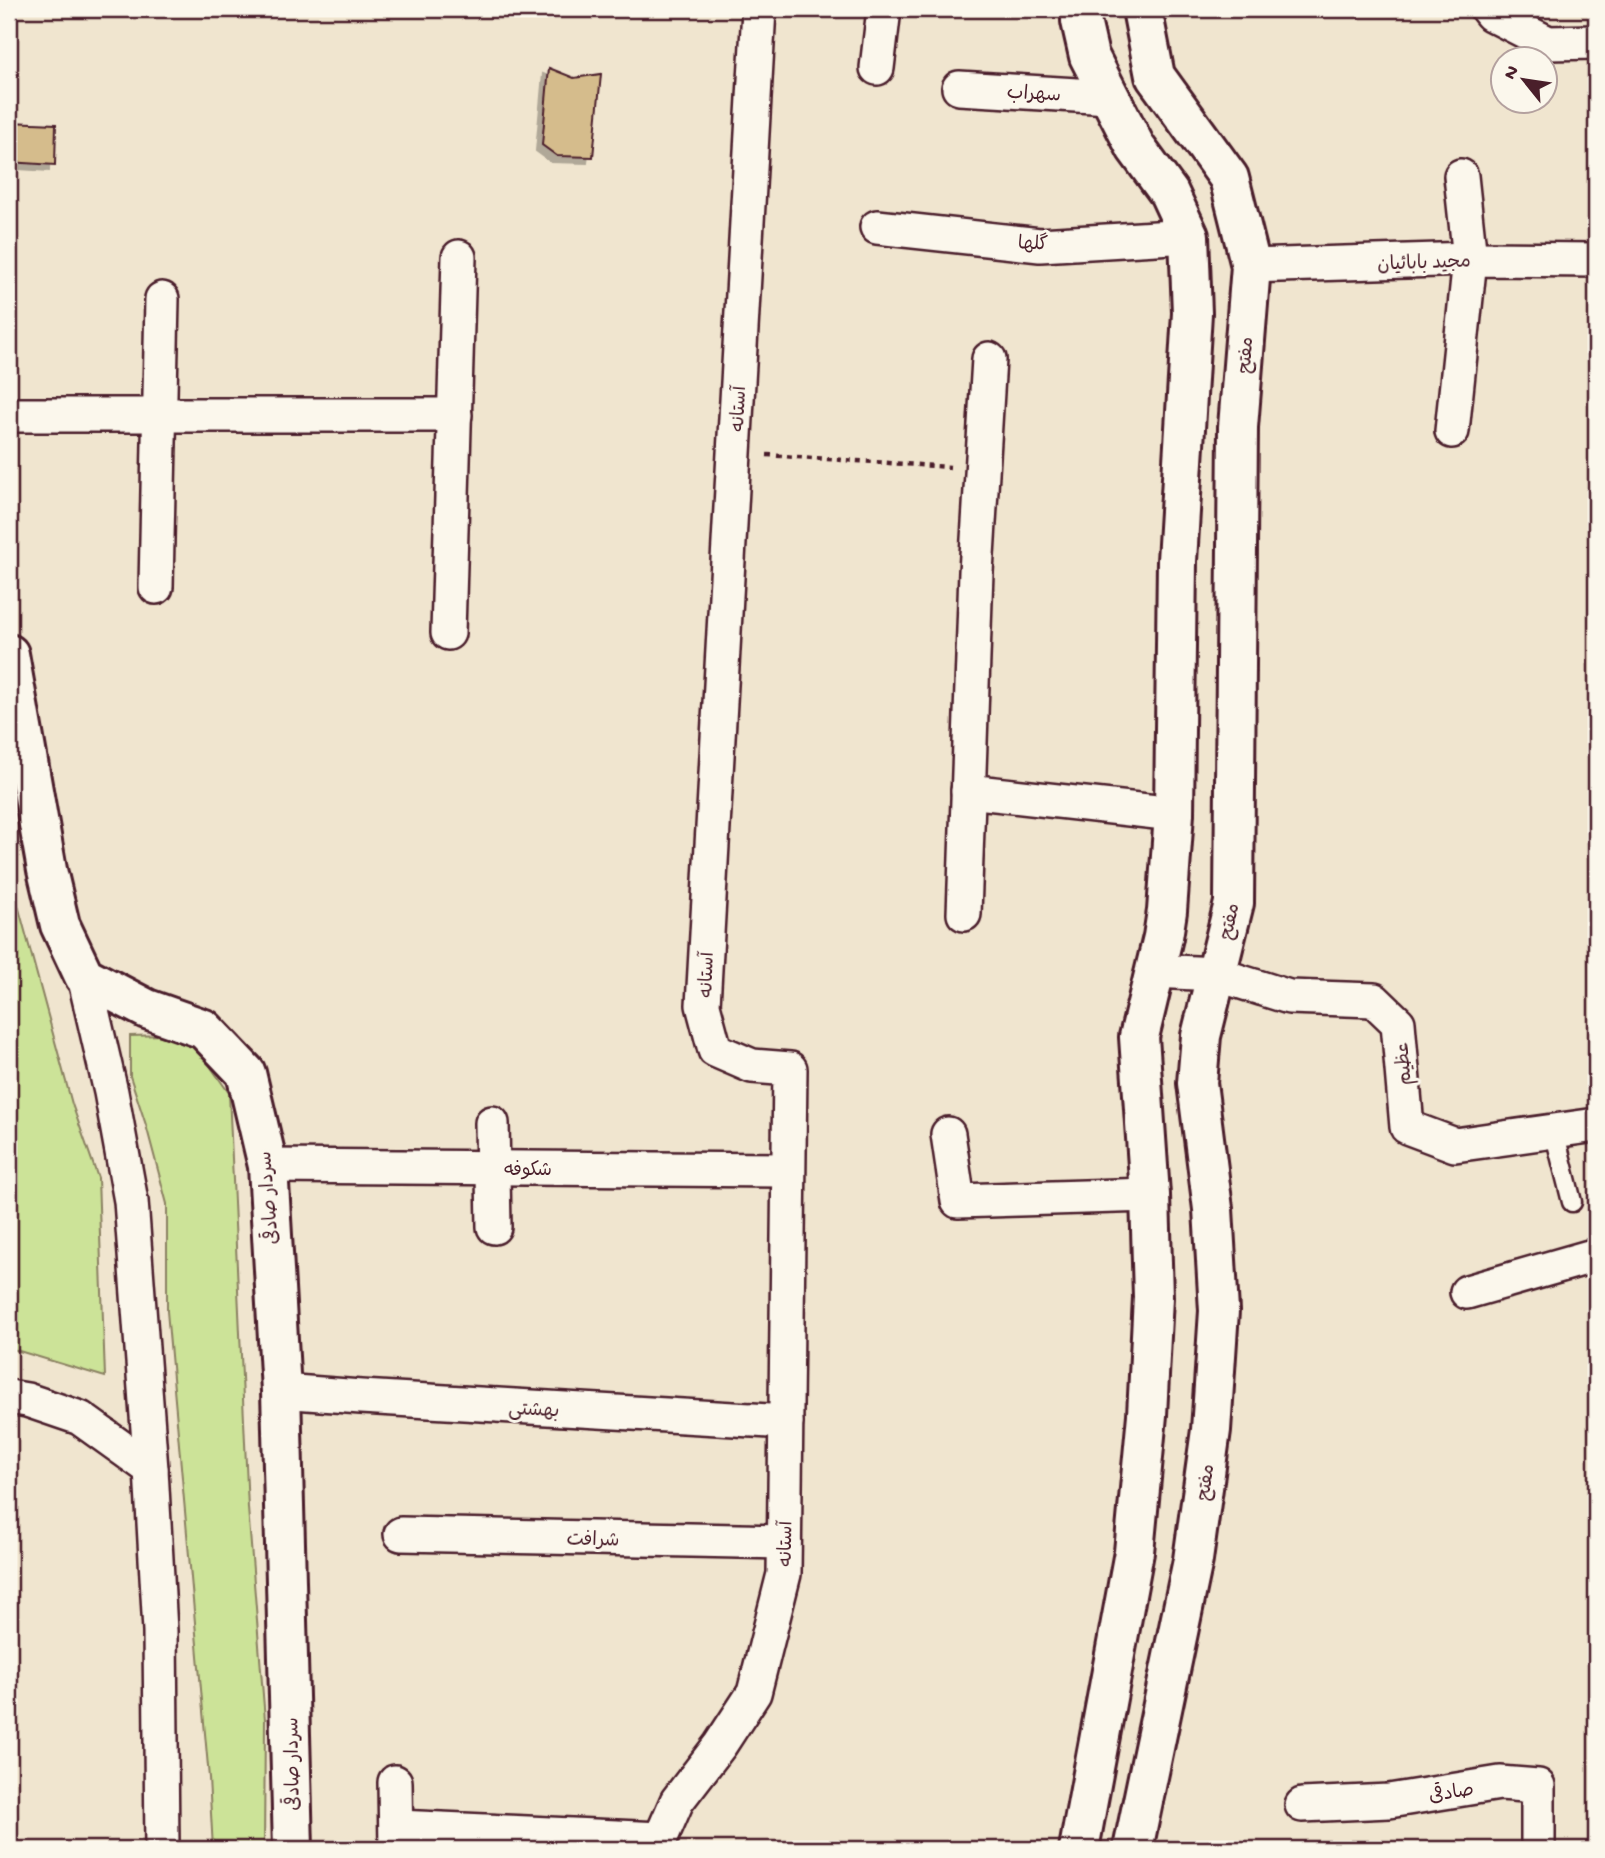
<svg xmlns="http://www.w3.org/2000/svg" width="1605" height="1858" font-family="'Gochi Hand','Playpen Sans Arabic',sans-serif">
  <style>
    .green { fill: #cce398; stroke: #8b8162; stroke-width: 2 }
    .building { fill: #d5bc8c; stroke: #4a1f2b; stroke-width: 2; filter: url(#shadow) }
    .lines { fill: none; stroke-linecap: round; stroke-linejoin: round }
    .lane-casing { stroke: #4a1f2b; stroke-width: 23 }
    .street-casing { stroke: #4a1f2b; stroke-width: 38 }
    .secondary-casing { stroke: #4a1f2b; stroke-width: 44 }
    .path { stroke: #4a1f2b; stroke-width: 4.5; stroke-dasharray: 5 5; stroke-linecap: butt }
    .lane { stroke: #fbf7ec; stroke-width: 18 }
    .street { stroke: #fbf7ec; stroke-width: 33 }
    .secondary { stroke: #fbf7ec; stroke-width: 38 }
    .labels { text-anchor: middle; stroke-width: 6; stroke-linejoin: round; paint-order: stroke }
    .street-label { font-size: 19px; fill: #4a1f2b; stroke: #fbf7ec }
  </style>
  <defs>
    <filter id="shadow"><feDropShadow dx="-6" dy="6" stdDeviation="0" flood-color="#0004"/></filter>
  </defs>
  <rect width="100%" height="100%" fill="#f0e5cf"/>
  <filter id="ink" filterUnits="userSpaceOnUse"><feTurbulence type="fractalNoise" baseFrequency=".0143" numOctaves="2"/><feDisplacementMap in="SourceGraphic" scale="14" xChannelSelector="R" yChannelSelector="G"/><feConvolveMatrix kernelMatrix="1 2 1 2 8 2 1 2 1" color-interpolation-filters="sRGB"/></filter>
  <g filter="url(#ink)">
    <!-- green -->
    <g class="green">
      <polygon points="9,872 72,1104 98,1178 105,1377 9,1348"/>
      <polygon points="165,1035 196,1046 229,1093 248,1508 265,1720 264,1849 213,1849 209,1778 167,1311 167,1204 146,1125 130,1076 130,1036"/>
    </g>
    <!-- building -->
    <g class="building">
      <polygon points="549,68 574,78 601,74 593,157 557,156 542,145"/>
      <polygon points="9,122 56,124 55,165 9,162"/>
    </g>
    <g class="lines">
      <defs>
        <polyline id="lane" points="1554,1131 1572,1202"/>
        <g id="street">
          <polyline points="1487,9 1491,14 1548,43 1596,42"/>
          <polyline points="877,68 884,9"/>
          <polyline points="959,88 1110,97"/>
          <polyline points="877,227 1040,245 1189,236"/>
          <polyline points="1251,266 1470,259 1596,260"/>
          <polyline points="9,415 455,415"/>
          <polyline points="1452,431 1470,259 1461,176"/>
          <polyline points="156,587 162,299"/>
          <polyline points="448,633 459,257"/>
          <polyline points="968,791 1174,814"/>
          <polyline points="964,914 976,572 989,359"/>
          <polyline points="1154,971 1216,974 1289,997 1374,1000 1398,1023 1407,1127 1455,1145 1596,1125"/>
          <polyline points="84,976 111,1092 131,1201 151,1469 160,1631 162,1849"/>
          <polyline points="492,1123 494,1227"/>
          <polyline points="948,1134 958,1201 1150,1195"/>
          <polyline points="268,1166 787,1170"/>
          <polyline points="1467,1292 1596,1255"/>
          <polyline points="281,1391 361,1397 786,1422"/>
          <polyline points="9,1397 27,1400 80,1418 151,1469"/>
          <polyline points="401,1534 784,1542"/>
          <polyline points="395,1782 396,1849"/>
          <polyline points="1302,1805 1389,1801 1500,1783 1538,1786 1538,1849"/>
          <polyline points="397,1827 661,1839"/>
          <polyline points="656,1849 677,1801 720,1745 754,1693 784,1574 790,1069 752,1066 715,1050 703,1005 759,9"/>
        </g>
        <g id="secondary">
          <polyline points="9,654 47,870 60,925 84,976 147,1009 204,1029 246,1073 268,1166 281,1391 293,1849"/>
          <polyline points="1079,1849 1134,1552 1147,1415 1153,1297 1150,1195 1139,1037 1163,937 1167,911 1174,814 1177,561 1192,313 1189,236 1169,193 1136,148 1089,56 1081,21 1081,9"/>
          <polyline points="1133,1849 1193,1560 1211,1430 1219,1311 1213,1209 1197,1083 1201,1036 1234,903 1238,427 1251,266 1229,178 1155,76 1142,9"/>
        </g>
      </defs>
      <!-- lane casing -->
      <use href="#lane" class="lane-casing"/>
      <!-- street casing -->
      <use href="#street" class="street-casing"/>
      <!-- secondary casing -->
      <use href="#secondary" class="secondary-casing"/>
      <!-- path -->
      <polyline class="path" points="767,455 950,467"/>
      <!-- lane -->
      <use href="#lane" class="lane"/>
      <!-- street -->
      <use href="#street" class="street"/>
      <!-- secondary -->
      <use href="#secondary" class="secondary"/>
    </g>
  </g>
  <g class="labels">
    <!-- street labels -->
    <g class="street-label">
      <text transform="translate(1034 92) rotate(3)" y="7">سهراب</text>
      <text transform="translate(1033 242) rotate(3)" y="7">گلها</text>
      <text transform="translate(1424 261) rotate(-2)" y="7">مجید بابائیان</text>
      <text transform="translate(1244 355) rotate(-86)" y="7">مفتح</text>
      <text transform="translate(737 409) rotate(-87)" y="7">آستانه</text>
      <text transform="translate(1228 921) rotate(-78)" y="7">مفتح</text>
      <text transform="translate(705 975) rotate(-88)" y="7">آستانه</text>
      <text transform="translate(1402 1064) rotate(-95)" y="7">عظیم</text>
      <text x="528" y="1175">شکوفه</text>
      <text transform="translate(267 1198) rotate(-95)" y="7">سردار صادقی</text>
      <text transform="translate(534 1408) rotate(3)" y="7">بهشتی</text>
      <text transform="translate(1204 1482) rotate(-82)" y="7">مفتح</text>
      <text transform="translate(593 1538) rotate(1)" y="7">شرافت</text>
      <text transform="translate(784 1544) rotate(-89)" y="7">آستانه</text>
      <text transform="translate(291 1764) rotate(-91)" y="7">سردار صادقی</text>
      <text transform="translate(1451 1791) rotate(-9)" y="7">صادقی</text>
    </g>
  </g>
  <!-- margin -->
  <rect width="1605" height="1858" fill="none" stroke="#fbf7ec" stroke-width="35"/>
  <rect x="18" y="18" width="1570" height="1823" fill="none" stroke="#4a1f2b" stroke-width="2.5" filter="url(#ink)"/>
  <!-- north arrow -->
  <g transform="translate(1524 80) rotate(300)"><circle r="33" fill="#fbf7ec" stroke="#b4a19f" stroke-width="2"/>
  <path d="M0-5L12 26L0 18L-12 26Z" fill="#4a1f2b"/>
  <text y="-10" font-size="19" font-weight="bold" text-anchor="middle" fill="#4a1f2b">N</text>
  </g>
</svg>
